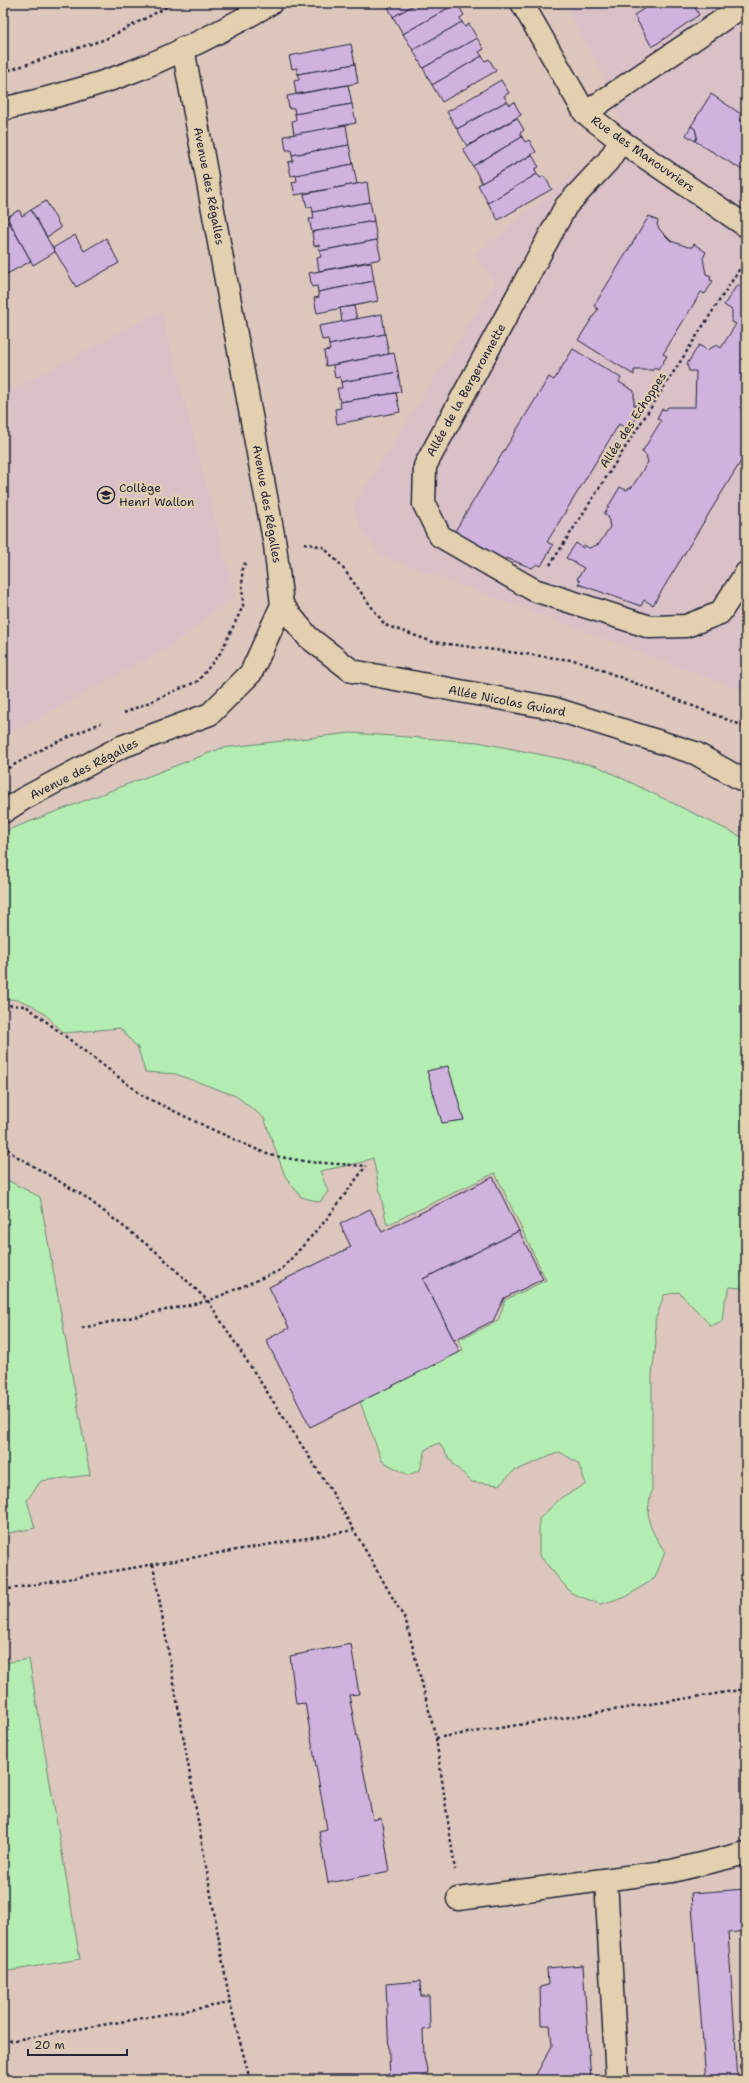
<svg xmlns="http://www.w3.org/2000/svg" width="749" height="2083" font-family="'Shantell Sans',sans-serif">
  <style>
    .built { fill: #d9c1c7 }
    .green { fill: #b4edb1; stroke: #6b8876 }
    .building { fill: #d0b2df; stroke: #22223b }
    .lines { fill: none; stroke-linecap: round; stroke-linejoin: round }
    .minor-casing { stroke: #22223b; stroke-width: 25 }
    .path { stroke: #22223b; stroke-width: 2.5; stroke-dasharray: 3 3; stroke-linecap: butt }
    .minor { stroke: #e3d0ae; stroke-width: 22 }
    .labels { text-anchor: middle; stroke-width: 4; stroke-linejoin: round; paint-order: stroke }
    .street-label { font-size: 12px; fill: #22223b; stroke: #e3d0ae }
    .poi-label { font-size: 12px; fill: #22223b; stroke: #e3d0ae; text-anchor: start }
  </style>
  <rect width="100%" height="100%" fill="#ddc7bd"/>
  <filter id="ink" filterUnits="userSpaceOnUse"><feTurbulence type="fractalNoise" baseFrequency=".025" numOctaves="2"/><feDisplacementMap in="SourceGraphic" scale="8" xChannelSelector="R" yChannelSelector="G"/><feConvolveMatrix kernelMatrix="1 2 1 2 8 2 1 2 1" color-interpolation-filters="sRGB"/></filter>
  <g filter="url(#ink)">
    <!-- built -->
    <g class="built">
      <polygon points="563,3 746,3 746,692 380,555 362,532 353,506 495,283 475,254 625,133 600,69"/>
      <polygon points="161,311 235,595 172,646 3,737 3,394"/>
    </g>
    <!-- green -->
    <g class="green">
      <path d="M351 733 478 742 597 766 746 839V1292L741 1288 730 1287 724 1304 722 1321 711 1326 679 1292 664 1295 655 1321 656 1343 652 1375V1490C644 1520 649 1527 665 1552L655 1578 626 1597 600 1604 571 1593 539 1555V1519L562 1497 586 1484 578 1463 560 1452 514 1471 499 1485 472 1482 454 1465 439 1443 426 1449 420 1470 408 1475 382 1461 356 1391 463 1350 458 1340 498 1321 505 1300 546 1280 495 1173 387 1225 373 1158 359 1163 320 1171 328 1191 320 1202 301 1197 285 1176 264 1118 236 1096 176 1074 145 1072 138 1048 120 1028 64 1033C45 1014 32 998 3 999V835L8 830 222 748Z"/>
      <polygon points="3,1178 40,1197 90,1475 41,1481 27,1500 35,1528 3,1534"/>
      <polygon points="29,1659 80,1959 3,1972 3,1663"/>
    </g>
    <!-- building -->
    <g class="building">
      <polygon points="386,3 417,3 393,17"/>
      <polygon points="417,3 457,3 403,34 393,17"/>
      <polygon points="457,3 464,15 460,18 462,22 413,50 403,34"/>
      <polygon points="653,3 693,3 699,15 652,47 634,15"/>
      <polygon points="462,22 465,27 469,24 477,38 423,68 413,50"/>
      <polygon points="477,38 484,49 479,52 482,56 432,85 423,68"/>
      <polygon points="351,44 355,64 298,74 297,68 292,69 289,56"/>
      <polygon points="482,56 485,61 489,59 496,71 442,102 432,85"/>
      <polygon points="355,64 358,83 296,94 294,81 299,80 298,74"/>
      <polygon points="501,80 509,93 504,96 507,101 457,129 447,112"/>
      <polygon points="348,85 352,104 295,114 294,108 289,109 287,96"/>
      <polygon points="711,94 741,114 739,119 746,123 746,163 742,170 695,141 697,137 695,129 691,126"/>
      <polygon points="507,101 510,105 514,102 521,115 467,146 457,129"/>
      <polygon points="352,104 356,123 294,135 292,121 296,120 295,114"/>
      <polygon points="517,118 524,130 520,133 522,137 473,166 463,149"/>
      <polygon points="346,125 349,145 292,155 291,150 286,150 284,136"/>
      <polygon points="691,126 695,129 697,137 695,141 686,135"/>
      <polygon points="522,137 525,142 529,140 536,152 482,183 473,166"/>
      <polygon points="349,145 353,164 291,176 288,162 293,161 292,155"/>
      <polygon points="532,155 539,167 535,169 537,174 488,203 478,185"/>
      <polygon points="353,164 357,184 295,195 292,182 297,181 296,175"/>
      <polygon points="537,174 540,178 544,176 552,189 498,220 488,203"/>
      <polygon points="367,182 370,202 313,212 312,206 307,208 304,194"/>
      <polygon points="46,201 61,228 47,237 31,210"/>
      <polygon points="370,202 374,221 312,232 309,219 314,219 313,212"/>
      <polygon points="19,210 22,216 31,210 55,252 33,265 7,217"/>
      <polygon points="649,216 658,221 657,225 660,230 671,241 688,247 692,247 694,244 706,252 703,258 706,274 711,276 710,280 713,281 705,294 701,292 663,354 667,356 658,370 655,368 653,370 634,370 634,375 578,340 598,309 594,306"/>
      <polygon points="374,221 377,240 320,251 319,245 314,246 312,232"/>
      <polygon points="9,222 31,261 7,274 3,267 3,225"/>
      <polygon points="75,235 84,251 106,238 119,263 76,287 53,248"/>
      <polygon points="377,240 381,259 319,271 317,258 321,257 320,251"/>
      <polygon points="371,262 374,281 318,292 317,286 312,287 309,273"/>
      <polygon points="374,281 378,301 317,313 314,298 319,297 318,292"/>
      <polygon points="737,285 739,286 746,285 746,453 653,605 644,600 641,606 578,584 580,581 577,579 584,568 566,558 576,543 583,548 584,545 589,548 599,544 610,527 608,516 604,514 620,487 626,490 632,487 648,462 646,455 642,452 661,421 657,418 662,409 666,410 668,407 695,407 696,371 689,371 687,364 699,345 707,350 717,345 721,348 736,324 732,322 732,310 724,305"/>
      <polygon points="354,306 357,319 342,322 340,308"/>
      <polygon points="382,314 385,334 329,345 328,339 322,340 319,326"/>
      <polygon points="385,334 389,354 326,366 324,351 330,350 329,345"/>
      <polygon points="573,349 621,378 619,382 634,391 634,405 641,406 639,410 641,410 629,430 619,424 547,542 553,545 541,566 537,564 532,568 506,558 503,561 455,531 549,377 554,380"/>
      <polygon points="394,353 398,372 341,382 340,377 335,378 333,365"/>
      <polygon points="398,372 401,392 340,402 337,388 342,388 341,382"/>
      <polygon points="396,393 400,412 337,424 335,409 341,408 340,402"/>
      <polygon points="448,1066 464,1120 442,1123 427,1071"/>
      <polygon points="493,1177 519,1231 423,1279 460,1352 310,1427 266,1340 289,1328 269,1287 351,1247 340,1224 370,1209 382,1232"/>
      <polygon points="519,1231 543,1279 504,1298 493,1321 454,1340 423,1279"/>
      <polygon points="351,1644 359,1694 349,1695 373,1820 381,1818 390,1871 328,1883 319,1831 327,1829 305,1703 296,1704 290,1656"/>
      <polygon points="746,1889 746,1931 728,1933 738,2080 706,2080 691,1893"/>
      <polygon points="583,1965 591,2080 533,2080 552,2046 550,2025 541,2025 540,1987 548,1985 547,1968"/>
      <polygon points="420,1981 421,1996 429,1996 430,2029 423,2030 424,2057 428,2073 419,2080 390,2080 386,1984"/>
      <polygon points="101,2076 102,2080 79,2080"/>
    </g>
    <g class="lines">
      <defs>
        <g id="minor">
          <polyline points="522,3 585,113 621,141 746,226"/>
          <path d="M3 109C44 99 86 89 126 74 176 55 225 30 271 3"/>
          <polyline points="585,113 746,4"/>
          <polyline points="621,141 608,161 566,206 425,466 424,504 440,536 534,590 650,627 686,626 720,613 746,573"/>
          <polyline points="282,605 308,637 352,671 552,708 695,753 746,782"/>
          <polyline points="3,812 23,799 121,747 210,714 251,673 282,605 275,545 183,48"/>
          <polyline points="606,1880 617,2080"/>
          <polyline points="458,1899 672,1871 746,1853"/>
        </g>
      </defs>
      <!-- minor casing -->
      <use href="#minor" class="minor-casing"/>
      <!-- path -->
      <g class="path">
        <polyline points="3,72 106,39 165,8 165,3"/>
        <polyline points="304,543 323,547 340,564 385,625 433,642 579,661 746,727"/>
        <polyline points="550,565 746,259"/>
        <polyline points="124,713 198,681 221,652 243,606 242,569 247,560"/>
        <polyline points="3,771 46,747 101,723"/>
        <polyline points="3,1005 26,1006 143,1096 209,1128 269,1155 310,1162 366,1166"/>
        <polyline points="3,1145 13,1154 84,1196 159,1254 208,1301 332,1492 406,1621 436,1738 455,1870"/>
        <polyline points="82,1328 208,1301 281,1270 326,1220 366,1166"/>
        <polyline points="153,1564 230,2003 250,2080"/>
        <polyline points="3,1590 354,1530"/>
        <polyline points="436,1738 746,1689"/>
        <polyline points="3,2042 230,2003"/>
      </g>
      <!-- minor -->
      <use href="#minor" class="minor"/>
    </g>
  </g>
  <!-- icons -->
  <defs>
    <symbol id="school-ring" viewBox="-11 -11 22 22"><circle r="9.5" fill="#e3d0ae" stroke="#22223b" stroke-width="1.5"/><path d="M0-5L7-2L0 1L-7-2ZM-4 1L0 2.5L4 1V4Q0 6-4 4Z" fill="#22223b"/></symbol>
  </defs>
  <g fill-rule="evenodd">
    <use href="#school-ring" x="96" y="485" width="20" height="20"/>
  </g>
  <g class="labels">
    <!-- street labels -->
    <g class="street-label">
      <text transform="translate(643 154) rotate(35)" y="4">Rue des Manouvriers</text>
      <text transform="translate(209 186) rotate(79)" y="4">Avenue des Régalles</text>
      <text transform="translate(466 390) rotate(-61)" y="4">Allée de la Bergeronnette</text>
      <text transform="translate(633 420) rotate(-57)" y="4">Allée des Echoppes</text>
      <text transform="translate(267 504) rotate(80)" y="4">Avenue des Régalles</text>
      <text transform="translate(507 701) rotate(11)" y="4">Allée Nicolas Guiard</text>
      <text transform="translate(84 769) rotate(-27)" y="4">Avenue des Régalles</text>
    </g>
    <!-- poi labels -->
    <g class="poi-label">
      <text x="119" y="492">Collège<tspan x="119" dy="14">Henri Wallon</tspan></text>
    </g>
  </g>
  <!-- margin -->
  <rect width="749" height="2083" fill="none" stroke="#e3d0ae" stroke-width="16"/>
  <rect x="8" y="8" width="733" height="2067" fill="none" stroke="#22223b" stroke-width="1.5" filter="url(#ink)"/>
  <!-- scale -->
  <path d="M28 2049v6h99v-6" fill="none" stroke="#22223b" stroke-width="2"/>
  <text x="34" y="2049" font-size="12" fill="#22223b" stroke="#e3d0ae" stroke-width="3" paint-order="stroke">20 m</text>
</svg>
